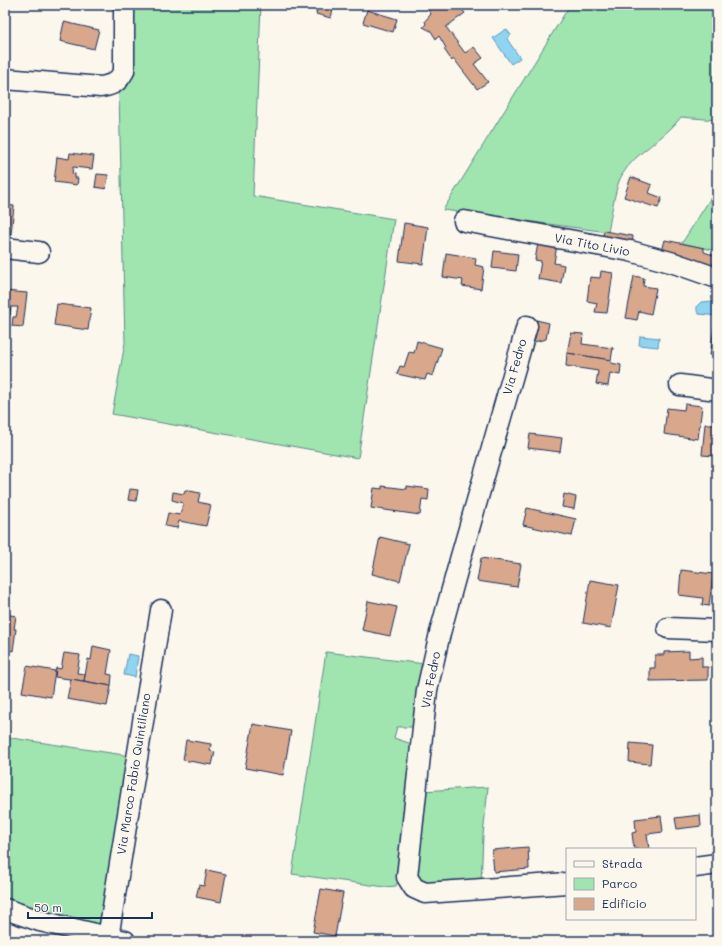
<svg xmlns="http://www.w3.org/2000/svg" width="722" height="946" font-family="Mali,sans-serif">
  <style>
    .green { fill: #a0e4b0; stroke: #5e8a87 }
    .water { fill: #8fd5f1; stroke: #6193b6 }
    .building { fill: #d9a88c; stroke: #1b2f5e }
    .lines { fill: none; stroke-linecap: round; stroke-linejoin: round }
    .minor-casing { stroke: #1b2f5e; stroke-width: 23 }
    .minor { stroke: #fbf7ec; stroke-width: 20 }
    .labels { text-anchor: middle; stroke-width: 4; stroke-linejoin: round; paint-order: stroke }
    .street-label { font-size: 12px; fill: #1b2f5e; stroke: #fbf7ec }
  </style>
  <rect width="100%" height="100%" fill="#fbf7ec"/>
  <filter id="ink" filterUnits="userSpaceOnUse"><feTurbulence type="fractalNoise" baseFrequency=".025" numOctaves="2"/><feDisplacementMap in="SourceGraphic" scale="8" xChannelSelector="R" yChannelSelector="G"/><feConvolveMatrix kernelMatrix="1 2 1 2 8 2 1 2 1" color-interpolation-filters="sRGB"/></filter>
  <g filter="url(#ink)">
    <!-- green -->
    <g class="green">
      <polygon points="130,5 261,5 253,196 394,219 358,458 112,414 125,343 119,93 128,86"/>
      <path d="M570 5H717V120L681 117C665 139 635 152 622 175 615 186 611 218 608 232L443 210Z"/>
      <polygon points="717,188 717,251 682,243"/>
      <polygon points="326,652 425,664 416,727 397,727 394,738 415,745 401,873 396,886 385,887 292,874"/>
      <polygon points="5,737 124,755 128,758 100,926 95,927 5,901"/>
      <path d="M488 787 483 836 481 885C458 887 431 894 415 874L422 791Z"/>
    </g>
    <!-- water -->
    <g class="water">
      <polygon points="506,29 511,35 507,39 520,58 511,64 493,38"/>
      <polygon points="715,301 717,301 717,316 699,314 697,311 697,306 701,302"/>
      <polygon points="640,336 659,338 658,347 639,345"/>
      <polygon points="128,654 138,656 135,677 124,675"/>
    </g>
    <!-- building -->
    <g class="building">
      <polygon points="318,5 334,5 331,18 316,14"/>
      <polygon points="438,5 459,6 465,13 446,27 465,53 474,47 483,58 474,64 488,82 477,89 454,59 452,61 444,49 446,48 439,36 436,39 431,31 423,27 426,24 425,21 431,14 428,10 432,7 434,9"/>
      <polygon points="367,10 397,19 393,32 363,23"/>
      <polygon points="64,22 99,30 94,49 60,41"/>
      <polygon points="70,153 94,156 92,169 73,167 72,173 75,174 75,178 78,178 77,185 54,182 57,157 69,159"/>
      <polygon points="97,174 108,175 106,189 95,187"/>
      <polygon points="631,177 652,185 649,193 662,198 658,208 624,197"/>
      <polygon points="5,195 7,195 6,205 14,206 11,234 5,233"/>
      <polygon points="404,223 428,227 423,264 399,261"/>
      <polygon points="604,231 633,236 632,246 602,240"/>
      <polygon points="665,240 704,248 704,252 716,256 712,267 661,255"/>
      <polygon points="538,243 557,245 554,263 564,265 561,283 538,279 541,261 535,260"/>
      <polygon points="494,251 518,254 516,271 492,268"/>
      <polygon points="446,253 476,258 475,265 484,267 481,289 462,286 463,280 443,277"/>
      <polygon points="601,271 613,273 607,313 595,312 597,303 587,301 590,277 600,278"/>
      <polygon points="634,276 644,278 643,286 656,288 651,314 639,311 637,320 626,318"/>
      <polygon points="5,291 27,293 23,327 12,326 13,317 16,317 18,307 11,307 10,315 7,315 5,325"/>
      <polygon points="57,304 91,308 88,330 54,325"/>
      <polygon points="536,320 549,323 546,339 534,342 530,337"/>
      <polygon points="714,328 717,328 717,355 710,355"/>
      <polygon points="571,333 583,334 582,344 613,348 611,360 567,353"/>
      <polygon points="417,341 442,348 433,376 427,374 425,380 397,374 400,366 404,367 409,352 414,353"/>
      <polygon points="567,353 611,360 611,363 621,365 620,375 610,373 608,386 596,384 598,371 566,366"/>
      <polygon points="685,404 702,406 698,439 664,434 667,408 684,410"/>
      <polygon points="705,424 717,425 714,456 702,455"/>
      <polygon points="530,434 562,438 560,452 528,448"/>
      <polygon points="382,486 407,489 407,486 429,489 428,500 422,499 420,515 371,508 374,488 382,489"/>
      <polygon points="130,489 138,490 136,501 128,500"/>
      <polygon points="185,490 200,493 198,502 211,505 206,526 179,521 177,528 165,526 168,513 180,515 183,503 172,500 173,492 184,494"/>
      <polygon points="564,494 576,497 574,509 562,507"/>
      <polygon points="527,508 576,519 572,536 523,525"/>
      <polygon points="380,537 409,544 400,581 372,574"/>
      <polygon points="481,558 521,564 517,587 477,581"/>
      <polygon points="681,570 713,574 709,606 702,605 703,598 679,595"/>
      <polygon points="590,580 619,585 611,628 583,623"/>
      <polygon points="368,601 397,607 390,636 362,630"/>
      <polygon points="5,614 16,616 14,629 16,629 13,651 5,649"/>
      <polygon points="93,646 111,650 107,674 112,675 111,686 84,681 88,659 91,660"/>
      <polygon points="689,651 689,658 702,657 702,667 708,667 708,680 650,681 650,668 655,668 655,655 664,655 664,652"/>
      <polygon points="64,653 80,655 77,673 85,674 84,681 55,677 56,668 61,669"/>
      <polygon points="27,666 55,671 51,697 22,692"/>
      <polygon points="71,679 111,686 107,706 67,699"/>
      <polygon points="253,724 291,731 283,775 245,768"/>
      <polygon points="186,740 211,744 210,751 215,752 212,765 183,760"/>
      <polygon points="630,743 652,745 650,764 629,762"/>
      <polygon points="700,815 701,826 677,829 675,818"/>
      <polygon points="661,816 663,832 647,834 649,849 634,849 632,833 636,832 635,819"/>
      <polygon points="528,847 529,869 494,872 492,850"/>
      <polygon points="207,870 226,874 221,902 196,897 199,885 204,886"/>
      <polygon points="321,889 343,893 335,936 313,932"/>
    </g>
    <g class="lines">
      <defs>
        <g id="minor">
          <path d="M5 79 101 87C113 85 118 82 124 71V5"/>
          <polyline points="464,221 630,251 674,263 717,278"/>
          <polyline points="5,248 39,252"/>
          <polyline points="527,326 460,560 440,633 427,690 407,877 414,888 425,893 567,883"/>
          <polyline points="680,385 717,390"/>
          <polyline points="668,628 717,630"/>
          <polyline points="695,867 717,864"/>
          <polyline points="5,909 40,921 125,941"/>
          <polyline points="108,938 161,610"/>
        </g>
      </defs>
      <!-- minor casing -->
      <use href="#minor" class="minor-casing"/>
      <!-- minor -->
      <use href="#minor" class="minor"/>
    </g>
  </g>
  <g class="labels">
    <!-- street labels -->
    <g class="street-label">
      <text transform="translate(592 245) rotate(11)" y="4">Via Tito Livio</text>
      <text transform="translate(515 367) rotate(-74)" y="4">Via Fedro</text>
      <text transform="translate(431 680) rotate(-79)" y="4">Via Fedro</text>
      <text transform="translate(134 774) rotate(-81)" y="4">Via Marco Fabio Quintiliano</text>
    </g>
  </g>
  <!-- margin -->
  <rect width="722" height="946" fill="none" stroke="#fbf7ec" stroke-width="20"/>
  <rect x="10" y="10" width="702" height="926" fill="none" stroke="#1b2f5e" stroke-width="1.5" filter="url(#ink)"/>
  <!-- legend -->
  <rect x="566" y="848" width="130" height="72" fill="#fbf7ec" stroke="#a1a7b3"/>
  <rect x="574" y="861" width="20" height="6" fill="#fbf7ec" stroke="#a1a7b3"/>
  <text x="602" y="868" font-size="12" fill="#1b2f5e">Strada</text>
  <rect x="574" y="878" width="20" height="12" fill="#a0e4b0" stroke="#a1a7b3"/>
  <text x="602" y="888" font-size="12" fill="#1b2f5e">Parco</text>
  <rect x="574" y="898" width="20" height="12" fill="#d9a88c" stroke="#a1a7b3"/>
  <text x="602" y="908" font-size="12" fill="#1b2f5e">Edificio</text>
  <!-- scale -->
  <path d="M28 912v6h124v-6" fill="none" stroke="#1b2f5e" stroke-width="2"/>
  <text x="34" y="912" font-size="12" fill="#1b2f5e" stroke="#fbf7ec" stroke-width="3" paint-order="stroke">50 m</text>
</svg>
